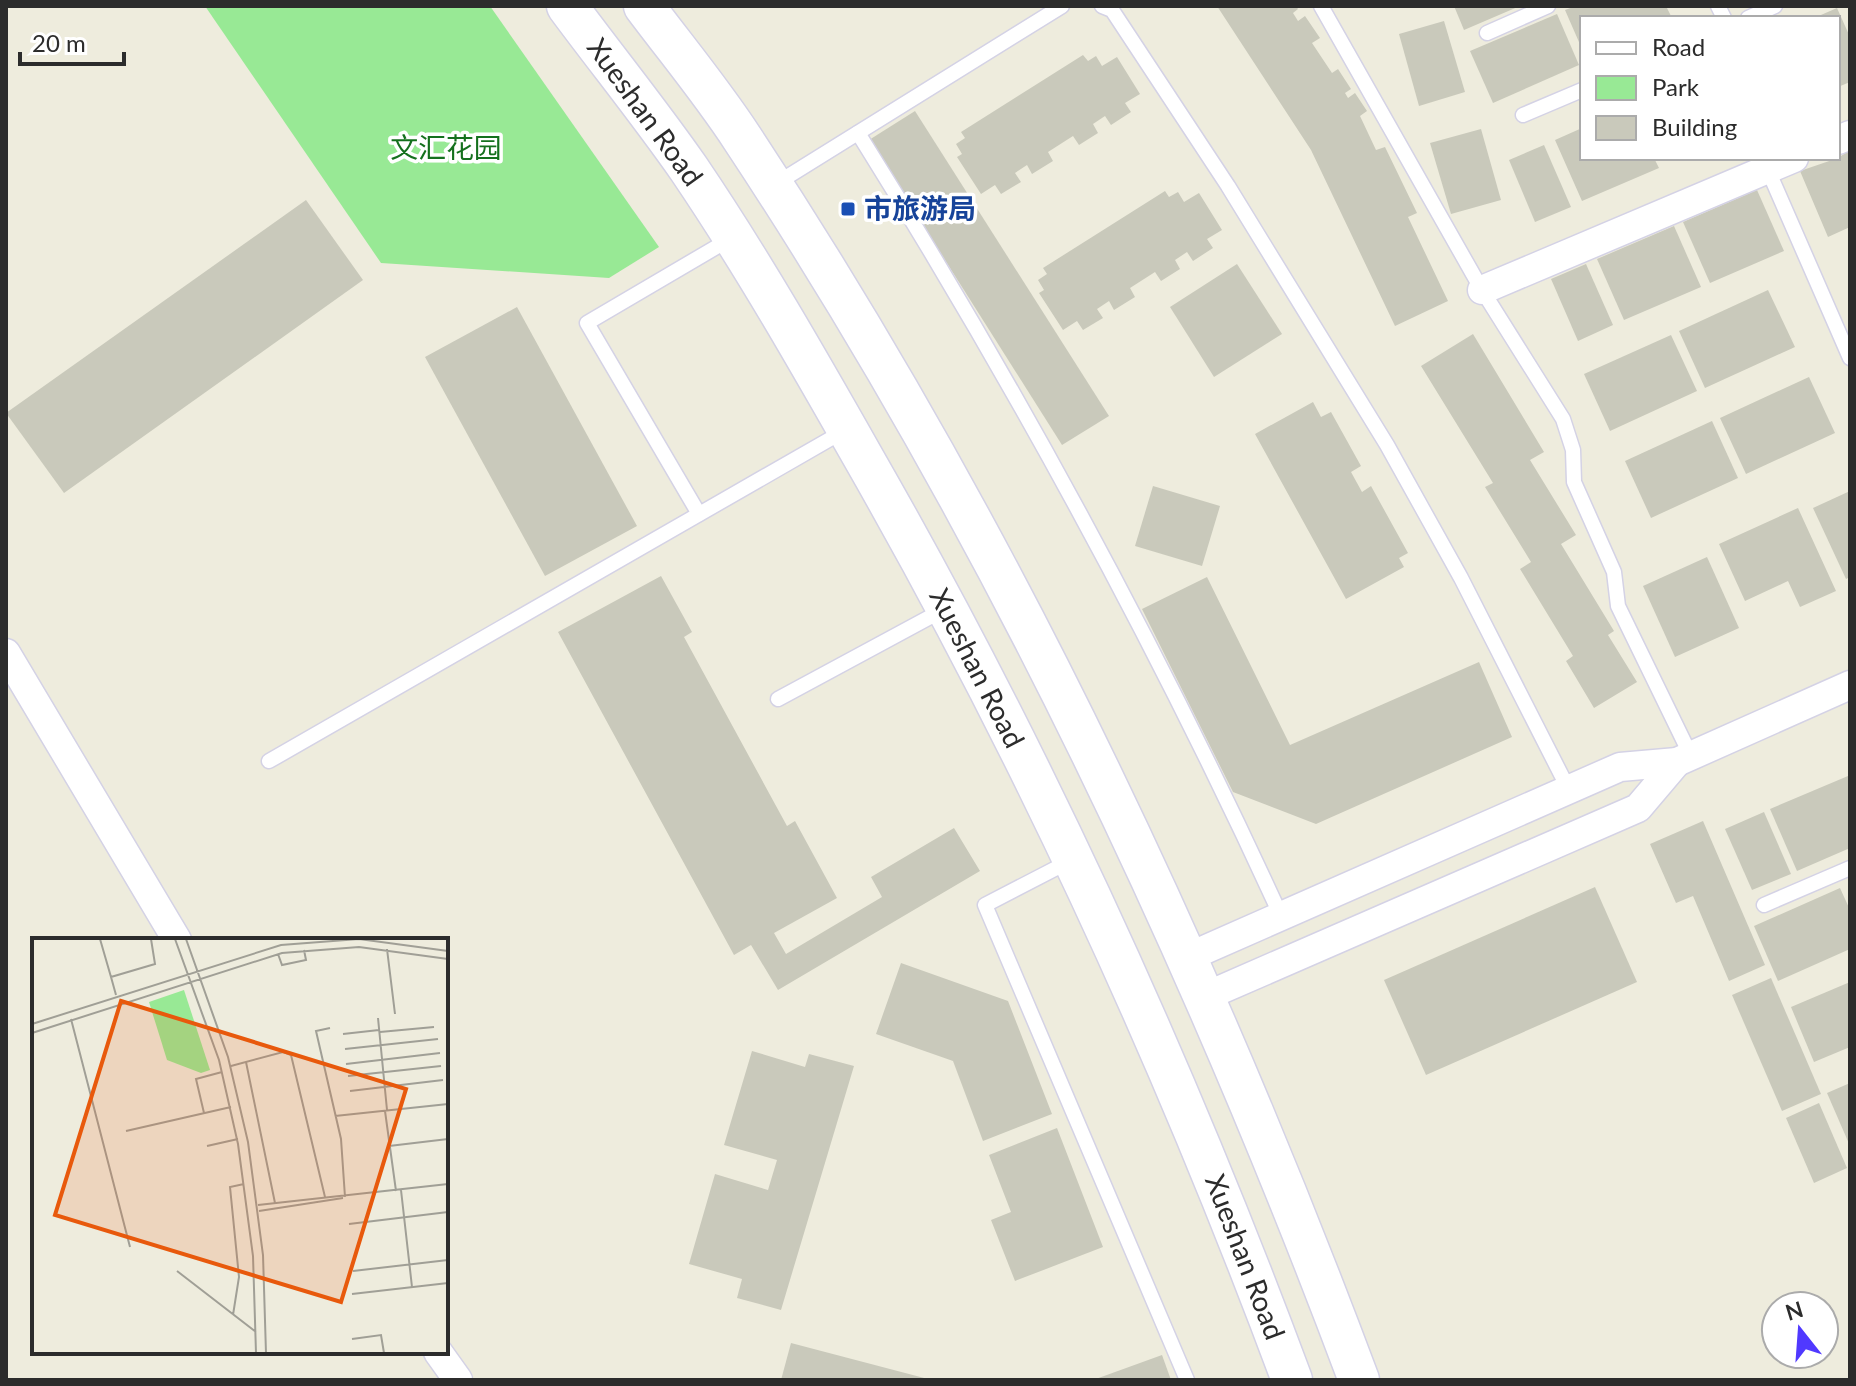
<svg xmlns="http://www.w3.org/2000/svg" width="1856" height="1386" font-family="Lato,'Noto Sans SC',sans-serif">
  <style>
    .green { fill: #98e995 }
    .building { fill: #c9c9bb }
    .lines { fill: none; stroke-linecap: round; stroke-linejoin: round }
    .lane-casing { stroke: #d4d2e5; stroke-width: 17 }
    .street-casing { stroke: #d4d2e5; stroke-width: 31 }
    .secondary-casing { stroke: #d4d2e5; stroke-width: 43 }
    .lane { stroke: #fff; stroke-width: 14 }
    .street { stroke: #fff; stroke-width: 28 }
    .secondary { stroke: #fff; stroke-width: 40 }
    .transit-dot { fill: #1a4fb4; stroke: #fff; stroke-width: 3 }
    .labels { text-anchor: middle; stroke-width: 7; stroke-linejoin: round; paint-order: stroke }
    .street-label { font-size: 28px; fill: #2c2c2c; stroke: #fff }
    .park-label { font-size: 28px; fill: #14701d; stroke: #fff }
    .transit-label { font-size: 28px; font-weight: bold; fill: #164399; stroke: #fff; text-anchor: start }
    .inset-road { fill: none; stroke: #a09f96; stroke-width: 2 }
    .view { fill: #e8590c; fill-opacity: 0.15; stroke: #e8590c; stroke-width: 4 }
    .inset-edge { fill: none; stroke: #2c2c2c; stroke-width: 4 }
  </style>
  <rect width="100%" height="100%" fill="#eeecdd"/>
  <!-- green -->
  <polygon class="green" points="205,6 490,6 659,247 609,278 381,263"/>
  <!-- building -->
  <g class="building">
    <polygon points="1217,6 1296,6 1298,9 1293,13 1298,21 1305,16 1320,38 1312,43 1332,73 1338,69 1351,89 1345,93 1348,98 1355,93 1367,111 1360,116 1376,150 1385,147 1417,213 1408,217 1448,301 1395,326 1311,150"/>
    <polygon points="1454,6 1520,6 1464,30"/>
    <polygon points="1576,6 1666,6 1672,18 1582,18 1582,49 1565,10"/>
    <polygon points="1837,8 1850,37 1850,82 1838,87 1838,18 1814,18"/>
    <polygon points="1557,14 1579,65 1493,103 1470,51"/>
    <polygon points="1444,21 1465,92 1419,106 1399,34"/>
    <polygon points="1083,55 1088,61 1096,56 1102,66 1117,57 1140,94 1125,103 1131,112 1111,125 1105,116 1093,124 1098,133 1079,145 1073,136 1048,152 1053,161 1032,174 1027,165 1015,173 1021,182 1001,194 995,185 981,194 957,157 962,154 956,144 965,138 961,132"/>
    <polygon points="915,111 1109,416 1062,445 869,140"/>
    <polygon points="1582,128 1582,158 1654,158 1659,168 1582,201 1555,140"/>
    <polygon points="1481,129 1501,200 1451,214 1430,143"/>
    <polygon points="1544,145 1571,207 1535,222 1509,160"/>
    <polygon points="1850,150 1850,227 1828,237 1800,171 1838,158"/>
    <polygon points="1757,190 1784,251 1710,283 1683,222"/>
    <polygon points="1165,191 1169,197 1178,192 1184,202 1199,193 1222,230 1207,239 1213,248 1193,261 1187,252 1175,260 1180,269 1161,281 1155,272 1130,288 1135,297 1114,310 1109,301 1097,309 1103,318 1083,330 1077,321 1063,330 1039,293 1044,290 1038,280 1047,274 1043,268"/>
    <polygon points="306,200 363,280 64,493 6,413"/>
    <polygon points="1674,226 1701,287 1624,320 1597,259"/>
    <polygon points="1237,264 1282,334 1214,377 1170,307"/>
    <polygon points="1586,264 1613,325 1578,341 1551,279"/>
    <polygon points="1768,290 1795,347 1705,388 1679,331"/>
    <polygon points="517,307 637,526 545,576 425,357"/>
    <polygon points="1473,334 1544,452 1530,460 1576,535 1561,544 1614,631 1608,635 1637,682 1594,708 1566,661 1573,656 1520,569 1531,562 1485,487 1493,483 1421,366"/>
    <polygon points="1671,335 1697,391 1610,431 1584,374"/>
    <polygon points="1809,377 1835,433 1746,474 1720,418"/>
    <polygon points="1313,402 1321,417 1331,412 1361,466 1351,472 1362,492 1371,486 1408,553 1399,558 1404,567 1346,599 1255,434"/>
    <polygon points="1712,421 1738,478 1651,518 1625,461"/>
    <polygon points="1153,486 1220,506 1202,566 1135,546"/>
    <polygon points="1850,491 1850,577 1846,579 1813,508"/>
    <polygon points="1798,508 1836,591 1800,607 1788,581 1745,601 1719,544"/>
    <polygon points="1707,557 1739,628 1675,657 1643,586"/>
    <polygon points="661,576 692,632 684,637 787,826 795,821 837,898 774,933 786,954 882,897 871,877 954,828 980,871 778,990 751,945 734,955 558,632"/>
    <polygon points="1207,577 1290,745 1479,662 1512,737 1316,824 1233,792 1142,609"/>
    <polygon points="1848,776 1850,848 1797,871 1770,809"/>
    <polygon points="1764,812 1791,874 1752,890 1725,829"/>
    <polygon points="1703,821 1765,965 1729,981 1693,896 1676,903 1650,844"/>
    <polygon points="1595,887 1637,982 1426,1075 1384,980"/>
    <polygon points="1840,888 1850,910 1850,949 1778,981 1754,926"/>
    <polygon points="901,963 1008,1001 1052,1114 983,1141 953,1061 876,1034"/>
    <polygon points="1771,978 1821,1094 1782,1111 1732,995"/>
    <polygon points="1850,982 1850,1047 1814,1062 1791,1007"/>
    <polygon points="752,1051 805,1067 809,1054 854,1066 781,1310 737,1298 742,1279 689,1264 715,1174 768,1190 777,1160 724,1145"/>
    <polygon points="1850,1083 1850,1146 1827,1093"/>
    <polygon points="1819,1103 1847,1168 1814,1183 1786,1118"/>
    <polygon points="1057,1128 1103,1247 1015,1281 991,1220 1011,1212 989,1155"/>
    <polygon points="791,1343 928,1379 928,1380 781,1380"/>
    <polygon points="1162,1355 1171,1380 1093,1380"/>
  </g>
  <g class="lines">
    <defs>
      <g id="lane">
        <polyline points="1102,6 1112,10 1228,186 1387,445 1461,578 1569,790"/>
        <polyline points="1321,6 1482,290 1563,419 1573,450 1574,482 1614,572 1618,606 1691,756"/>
        <polyline points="1718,6 1724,18"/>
        <polyline points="1748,18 1775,6"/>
        <polyline points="1487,33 1548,6"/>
        <polyline points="1523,115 1582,90"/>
        <path d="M858 133C1016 386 1157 645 1281 916"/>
        <polyline points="1768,170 1850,358"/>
        <polyline points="774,185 1062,6"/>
        <polyline points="699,514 587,323 730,239"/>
        <polyline points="778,699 943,610"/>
        <polyline points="269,761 844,431"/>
        <polyline points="1070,861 985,905 1187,1380"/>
        <polyline points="1764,905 1850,868"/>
      </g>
      <g id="street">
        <polyline points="1838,140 1850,135"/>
        <polyline points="1482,290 1794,158"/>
        <polyline points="6,653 177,940"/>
        <polyline points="1186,958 1620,767 1677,762 1850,685"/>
        <polyline points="1204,997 1638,808 1677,762"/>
        <polyline points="438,1352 458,1380"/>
      </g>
      <g id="secondary">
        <path d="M567 6C607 60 650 113 689 169 752 262 808 360 863 457 1032 752 1174 1062 1292 1380"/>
        <path d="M644 6C677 50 712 92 742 138 997 523 1197 947 1359 1380"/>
      </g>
    </defs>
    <!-- lane casing -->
    <use href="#lane" class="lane-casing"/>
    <!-- street casing -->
    <use href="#street" class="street-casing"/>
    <!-- secondary casing -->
    <use href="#secondary" class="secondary-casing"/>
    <!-- lane -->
    <use href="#lane" class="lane"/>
    <!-- street -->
    <use href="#street" class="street"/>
    <!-- secondary -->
    <use href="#secondary" class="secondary"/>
  </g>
  <!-- markers -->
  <rect class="transit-dot" x="840" y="201" width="16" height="16" rx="4"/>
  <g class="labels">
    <!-- street labels -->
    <g class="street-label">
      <text transform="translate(645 112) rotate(54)" y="10">Xueshan Road</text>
      <text transform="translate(977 668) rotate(63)" y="10">Xueshan Road</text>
      <text transform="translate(1245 1257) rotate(69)" y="10">Xueshan Road</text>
    </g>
    <!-- park labels -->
    <g class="park-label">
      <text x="446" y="158">文汇花园</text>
    </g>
    <!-- transit labels -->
    <g class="transit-label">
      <text x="864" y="219">市旅游局</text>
    </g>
  </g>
  <!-- overview -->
  <g transform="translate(32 938)">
    <rect width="416" height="416" fill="#eeecdd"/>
    <path d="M152 52 178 132 169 135 135 122 117 64Z" fill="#98e995"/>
    <path class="inset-road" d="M68 1 79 39M143 1 187 122 206 206 221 318 224 415M154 1 196 119 216 204 231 317 234 415M355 11 363 76M246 16 250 27 274 22 272 12M84 57 79 39 123 26 119 1M346 80 355 172M39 81 98 309M0 86 249 7 327 1 416 13M298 90 284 93 309 201 313 259M348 94 402 89M0 95 250 15 327 9 416 21M311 96 347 92M313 111 406 101M214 124 243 265M314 126 408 115M199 128 251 114 259 117 293 259M316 138 409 128M318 153 411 142M353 173 364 253M172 175 164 141 190 134M303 178 416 166M94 193 199 169M175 208 206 201M357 208 416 201M369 252 380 349M226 267 416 246M227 273 311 260M317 286 416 274M145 333 224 394M321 333 416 322M320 356 416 345M201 377 207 339 198 249 212 246M320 401 349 397 352 415"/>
    <path class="view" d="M89 63 374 151 309 364 23 277Z"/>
    <rect width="416" height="416" class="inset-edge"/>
  </g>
  <!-- border -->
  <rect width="1856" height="1386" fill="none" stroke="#2c2c2c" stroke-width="16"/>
  <!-- legend -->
  <rect x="1580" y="16" width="260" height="144" fill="#ffffff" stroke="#ababab" stroke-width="2"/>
  <rect x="1596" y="42" width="40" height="12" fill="#ffffff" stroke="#ababab" stroke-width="2"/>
  <text x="1652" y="56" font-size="24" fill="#2c2c2c">Road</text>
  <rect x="1596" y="76" width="40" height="24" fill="#98e995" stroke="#ababab" stroke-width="2"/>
  <text x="1652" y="96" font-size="24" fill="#2c2c2c">Park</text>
  <rect x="1596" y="116" width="40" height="24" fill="#c9c9bb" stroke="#ababab" stroke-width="2"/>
  <text x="1652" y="136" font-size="24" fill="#2c2c2c">Building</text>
  <!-- north arrow -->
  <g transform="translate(1800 1330) rotate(343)"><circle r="38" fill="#ffffff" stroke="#ababab" stroke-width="2"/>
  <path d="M0-6L14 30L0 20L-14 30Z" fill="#5039ff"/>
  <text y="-12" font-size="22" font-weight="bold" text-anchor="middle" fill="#2c2c2c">N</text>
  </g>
  <!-- scale -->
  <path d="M20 52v12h104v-12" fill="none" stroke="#2c2c2c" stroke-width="4"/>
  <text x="32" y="52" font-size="24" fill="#2c2c2c" stroke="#ffffff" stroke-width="6" paint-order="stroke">20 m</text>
</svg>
